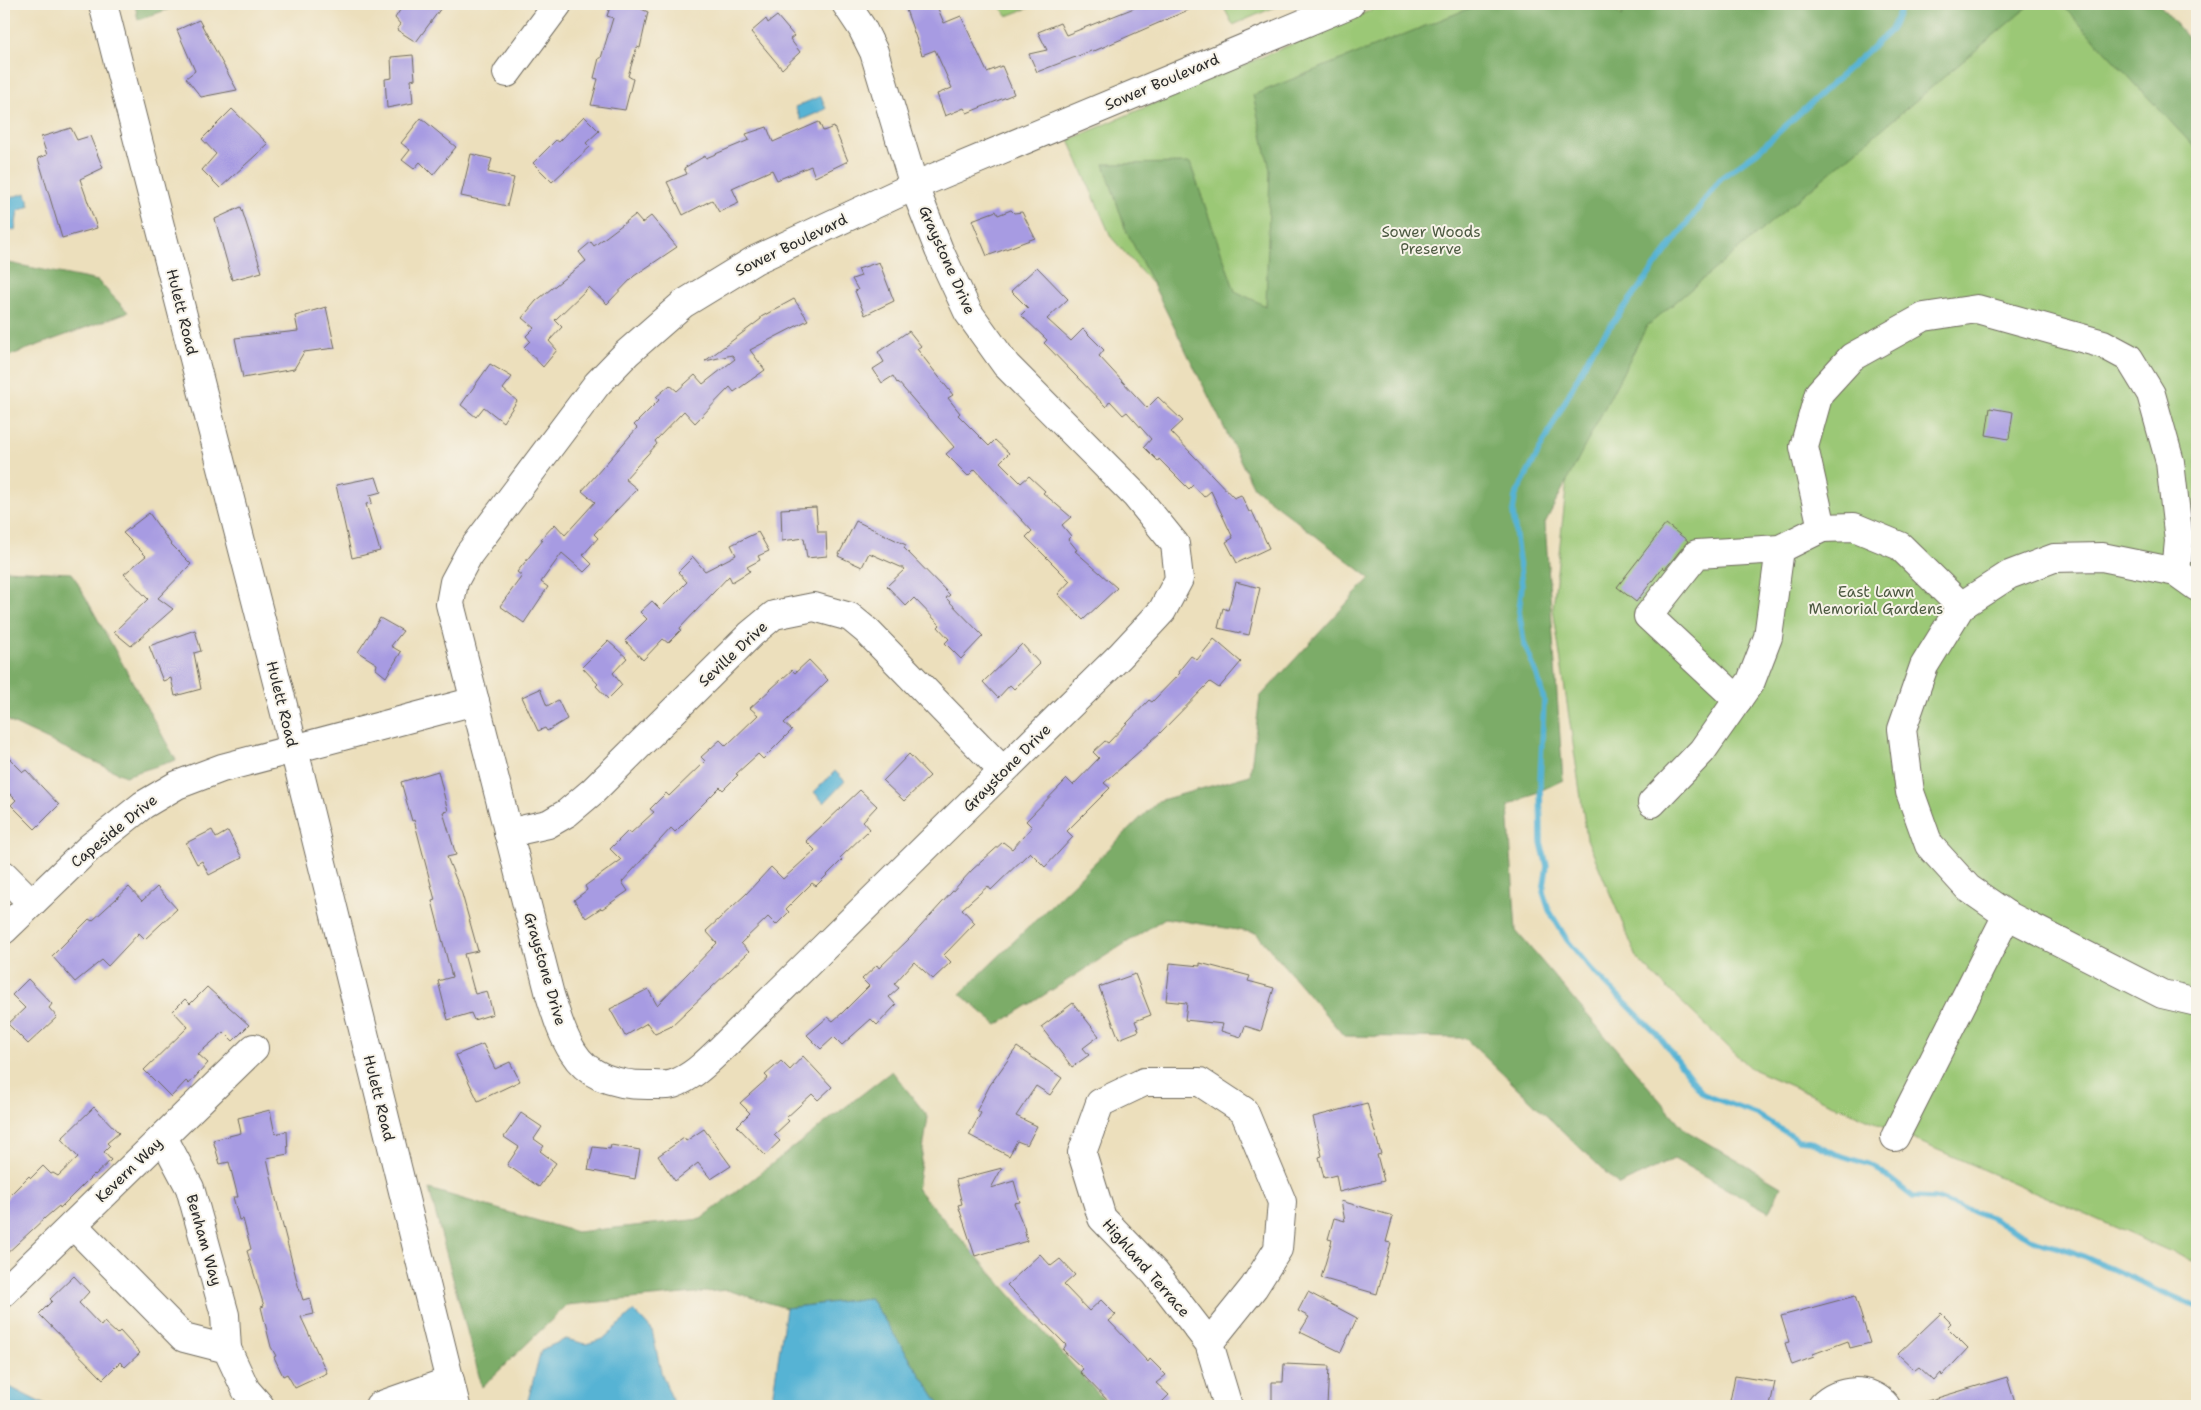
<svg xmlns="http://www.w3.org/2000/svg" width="2201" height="1410" font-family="'Shantell Sans',sans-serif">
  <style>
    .green { fill: #9bc876; stroke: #637a50 }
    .forest { fill: #7cac67; stroke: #546c49 }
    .water { fill: #56b3d4; stroke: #406f80 }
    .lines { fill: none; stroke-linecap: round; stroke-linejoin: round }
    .stream { stroke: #56b3d4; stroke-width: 5.5 }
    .building { fill: #a79be2 }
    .minor-casing { stroke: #6f6a5e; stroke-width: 30 }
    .minor { stroke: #fff; stroke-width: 28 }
    .labels { text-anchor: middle; stroke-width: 4; stroke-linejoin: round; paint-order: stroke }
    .street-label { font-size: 15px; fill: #2b2b2b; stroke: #f7f3e8 }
    .park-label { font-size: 15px; fill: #4d5a42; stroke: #f7f3e8 }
  </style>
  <rect width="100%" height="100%" fill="#f7f3e8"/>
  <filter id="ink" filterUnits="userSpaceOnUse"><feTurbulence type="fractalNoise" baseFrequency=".02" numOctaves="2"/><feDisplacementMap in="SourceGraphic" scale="10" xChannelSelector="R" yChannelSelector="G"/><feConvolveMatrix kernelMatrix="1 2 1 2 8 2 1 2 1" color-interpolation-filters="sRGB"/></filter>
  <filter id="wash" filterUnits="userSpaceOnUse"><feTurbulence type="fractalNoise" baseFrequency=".0096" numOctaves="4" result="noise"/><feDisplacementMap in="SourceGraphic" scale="20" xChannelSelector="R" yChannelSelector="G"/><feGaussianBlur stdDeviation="1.12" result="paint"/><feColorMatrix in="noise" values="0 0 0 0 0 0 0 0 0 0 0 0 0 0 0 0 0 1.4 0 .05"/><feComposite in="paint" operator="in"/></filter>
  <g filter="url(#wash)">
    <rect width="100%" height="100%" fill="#ecdfbc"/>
    <!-- green -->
    <g class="green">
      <polygon points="998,4 1039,4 1007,16"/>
      <polygon points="1222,4 1282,4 1233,25"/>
      <polygon points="1385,4 2103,4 2197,100 2197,1263 1750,1068 1638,960 1587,839 1553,608 1572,434 1390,556 1111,237 1069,140"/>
    </g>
    <!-- forest -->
    <g class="forest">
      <polygon points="135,4 183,4 138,20"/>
      <polygon points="1480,4 1609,4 1622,17 1622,4 2031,4 1647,326 1545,523 1563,780 1508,806 1516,931 1685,1130 1781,1186 1769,1212 1674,1159 1619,1185 1465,1038 1344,1036 1256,933 1165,918 997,1025 960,994 1158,801 1250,775 1260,697 1370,578 1254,488 1125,228 1104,164 1190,163 1235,291 1266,306 1270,170 1253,95"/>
      <polygon points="2061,4 2159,4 2197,48 2197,150"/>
      <polygon points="4,262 98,281 128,312 6,357 4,378"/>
      <polygon points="4,570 72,573 176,760 125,776 10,722 4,716"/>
      <polygon points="892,1071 928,1117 917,1189 1109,1406 941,1406 870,1298 786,1308 727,1290 567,1305 482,1387 429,1189 576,1232 701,1219"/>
    </g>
    <!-- water -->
    <g class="water">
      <polygon points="821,96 826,109 801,120 795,107"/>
      <polygon points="26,193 30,206 18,211 15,230 11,230 4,227 4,208 8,205 12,197"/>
      <polygon points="835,771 845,781 824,803 814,792"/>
      <polygon points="870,1298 941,1406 771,1406 786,1308"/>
      <polygon points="634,1311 652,1330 661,1372 675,1406 528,1406 528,1400 541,1350 566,1339 586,1344 603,1339"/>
      <polygon points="4,1384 47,1406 4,1406"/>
    </g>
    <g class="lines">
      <!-- stream -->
      <polyline class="stream" points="1903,4 1891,30 1758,151 1721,178 1591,352 1515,497 1513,513 1522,585 1519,611 1524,643 1537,675 1544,700 1540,780 1541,842 1547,866 1543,892 1549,910 1567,940 1592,970 1658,1035 1703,1094 1758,1115 1798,1140 1810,1141 1836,1154 1874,1166 1913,1197 1935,1198 1990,1217 2035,1241 2074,1252 2197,1307"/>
    </g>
    <g id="blocks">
      <!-- building -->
      <g class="building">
        <polygon points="404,4 444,4 416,42 397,30 400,24 395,18"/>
        <polygon points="611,4 638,4 637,7 648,12 640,48 637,47 628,76 633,79 625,110 591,105 598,79 594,78 599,58 601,58 613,18 607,16"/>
        <polygon points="904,4 936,4 944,23 961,16 987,72 1002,66 1014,94 967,113 964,108 945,116 937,94 952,88 935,50 922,55"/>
        <polygon points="1132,4 1202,4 1092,52 1091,51 1037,72 1029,54 1047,50 1038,32 1060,23 1066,35 1134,8"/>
        <polygon points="777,16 794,36 790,39 800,52 782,69 751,32 766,19 768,23"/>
        <polygon points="199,20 237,90 201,97 186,78 195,71 177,30"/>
        <polygon points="413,55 415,79 411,80 413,103 387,108 385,79 392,78 391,57"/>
        <polygon points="232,109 268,144 220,188 202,170 216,154 202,139"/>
        <polygon points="584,116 599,131 586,143 590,147 552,182 533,163 556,140 559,142"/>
        <polygon points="421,118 456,147 433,175 420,162 414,169 402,160 410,150 401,143"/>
        <polygon points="819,122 823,131 834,127 848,161 815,177 811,166 777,180 772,170 732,188 739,203 719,212 712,200 683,215 667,182 687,174 684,168 705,156 706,158 749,140 746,134 767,127 773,142"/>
        <polygon points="71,128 77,140 90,136 103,168 80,179 97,228 62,238 38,158 47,155 41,137"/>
        <polygon points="471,154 492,159 488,172 514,178 507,206 461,196"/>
        <polygon points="241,207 262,272 232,280 215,219"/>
        <polygon points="1011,210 1014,213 1022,212 1035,238 987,256 972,220 996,211 998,215"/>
        <polygon points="635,215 642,223 651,216 677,247 634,276 607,304 589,287 555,320 562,327 549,341 557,350 543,367 524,347 530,341 526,336 534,328 522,318 536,301 586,261 579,252 591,242 594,246"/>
        <polygon points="879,262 894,301 865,315 855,291 858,290 852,279 861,276 858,269"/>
        <polygon points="1037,267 1068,299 1047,319 1071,341 1083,329 1104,350 1099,356 1147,408 1158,397 1183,421 1171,432 1234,498 1241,495 1249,512 1252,511 1269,548 1237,563 1226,542 1233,538 1211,491 1204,497 1193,485 1189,489 1159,459 1158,461 1144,447 1151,439 1127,412 1123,415 1110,401 1106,407 1044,343 1047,340 1021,315 1028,308 1011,291"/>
        <polygon points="794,299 808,320 750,350 765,370 734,392 730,387 695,423 684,411 655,441 657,444 625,479 637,489 594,534 598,538 583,555 592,564 584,572 562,553 541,582 548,587 524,623 500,606 522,576 517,572 543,540 541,539 555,524 565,535 595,502 582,491 637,428 634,425 659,400 656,397 670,385 677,391 695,375 703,384 735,359 732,355 705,361 761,319 761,317"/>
        <polygon points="326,307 335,348 304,352 294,369 243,378 235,338 298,331 295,316"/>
        <polygon points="909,331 921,346 917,349 953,395 948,398 960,413 958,415 989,446 995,440 1009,453 1000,462 1021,483 1029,476 1045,491 1043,493 1071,517 1062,525 1071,536 1068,539 1077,550 1075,551 1117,588 1083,620 1058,594 1070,581 1026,537 1032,531 975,469 968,476 946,454 954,447 898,382 897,383 893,376 882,383 873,369 884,362 878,352"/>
        <polygon points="490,364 512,377 503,389 517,401 503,422 484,407 476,417 461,405"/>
        <polygon points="1990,408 2013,412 2009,439 1986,435"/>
        <polygon points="376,477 381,492 370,495 372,503 366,504 380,551 352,558 336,485"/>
        <polygon points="816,507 818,532 826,532 827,556 807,558 804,538 782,541 781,509"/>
        <polygon points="149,513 171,544 191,564 158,598 173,609 131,646 114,632 148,599 124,574 146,556 123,533"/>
        <polygon points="856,521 906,545 904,548 950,595 946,598 983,636 961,659 945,643 949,639 938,627 940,625 914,598 906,606 887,586 905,569 869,553 862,567 838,556"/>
        <polygon points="1666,524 1688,541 1665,569 1663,567 1636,602 1617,587"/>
        <polygon points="758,532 769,551 758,556 760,560 747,567 750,571 732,582 729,576 680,628 681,630 668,643 663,639 643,660 625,641 647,619 640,612 652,601 660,609 687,582 678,572 693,557 705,571 736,555 731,545"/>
        <polygon points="1236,582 1260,588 1249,635 1218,628 1223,608 1228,610"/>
        <polygon points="380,618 403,631 391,646 401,652 386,677 376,669 377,664 358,652"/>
        <polygon points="195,630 201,651 194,653 201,689 175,696 171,678 163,681 149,646"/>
        <polygon points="1214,639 1241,662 1219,688 1210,682 1160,733 1104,783 1110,788 1067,831 1073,837 1045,867 1030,852 991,890 988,886 962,909 975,923 944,955 951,962 933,979 914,962 894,984 899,988 889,997 896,1005 877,1025 871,1019 842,1045 834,1037 821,1049 807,1035 828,1017 833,1021 842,1013 869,986 862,979 877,965 879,968 910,938 972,870 1003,842 1012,849 1032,827 1026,821 1067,779 1073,785 1099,758 1093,752 1105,741 1108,743 1149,700 1152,702 1180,673 1178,672 1191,656 1197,660"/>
        <polygon points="608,641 627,658 613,673 622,685 608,699 596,686 598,684 582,667"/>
        <polygon points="1022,644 1040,664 1014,689 1010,685 998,698 983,682"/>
        <polygon points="809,660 828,680 784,723 792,730 763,759 758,754 736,774 738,775 723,790 720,787 675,832 671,828 622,882 628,891 602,909 601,908 586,918 574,900 587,890 585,886 621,860 610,849 628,831 631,833 654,812 650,809 666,793 669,796 705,761 701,757 720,740 726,746 758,715 750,708 792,670 795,673"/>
        <polygon points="540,689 547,706 558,700 567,719 547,731 545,728 538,731 522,697"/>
        <polygon points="4,753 23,772 26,770 59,805 35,829 11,805 16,800 4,788"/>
        <polygon points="909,754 930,776 904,801 883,781"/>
        <polygon points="438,771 448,811 443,812 456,855 447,857 462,894 478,951 464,954 475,994 487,991 493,1014 474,1020 471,1013 448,1020 438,981 452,977 432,901 435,900 414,820 412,821 401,782"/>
        <polygon points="860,790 877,806 863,821 870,829 840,858 842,860 816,886 812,883 786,909 789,912 776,925 768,917 741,943 749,952 670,1027 655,1034 647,1023 625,1036 610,1009 648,989 657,1005 717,943 706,931 746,894 771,867 783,879 815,850 806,841"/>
        <polygon points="212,830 216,838 228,831 242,858 209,875 202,861 197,864 186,843"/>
        <polygon points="129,887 142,901 157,887 177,909 145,939 139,933 108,966 102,960 75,982 52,956 89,919 92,921"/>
        <polygon points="1170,963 1200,966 1200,963 1250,976 1248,981 1274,988 1261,1031 1245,1026 1241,1037 1221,1031 1223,1024 1185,1020 1187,1003 1166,1001"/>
        <polygon points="1135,974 1151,1015 1135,1021 1139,1031 1119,1039 1099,987"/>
        <polygon points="28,979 52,1004 49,1008 57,1017 28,1044 8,1024 25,1008 12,995"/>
        <polygon points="207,987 249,1025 233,1041 224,1032 198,1054 208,1063 189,1084 186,1081 171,1097 144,1070 188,1027 173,1011 185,999 190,1004"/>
        <polygon points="1073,1003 1099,1036 1083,1048 1089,1055 1072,1067 1041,1027"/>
        <polygon points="483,1044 495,1069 510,1062 520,1081 478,1101 456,1055"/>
        <polygon points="1017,1047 1062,1078 1050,1095 1036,1086 1016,1116 1037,1126 1027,1145 1017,1141 1009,1156 969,1135 981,1113 977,1110 990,1085"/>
        <polygon points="803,1056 832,1087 818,1100 812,1094 786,1118 789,1121 774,1135 780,1141 765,1155 737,1126 750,1113 740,1103 768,1078 765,1075 781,1061 790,1070"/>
        <polygon points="1367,1103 1381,1154 1377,1155 1384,1181 1339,1192 1336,1175 1324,1178 1319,1157 1322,1156 1313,1117"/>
        <polygon points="94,1107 119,1133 107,1143 110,1146 104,1152 111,1160 95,1175 94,1174 60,1208 59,1206 45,1218 4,1256 4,1201 29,1176 31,1178 43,1166 51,1174 53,1173 58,1176 78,1157 61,1139"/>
        <polygon points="270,1110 275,1134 287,1131 288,1154 267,1158 276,1199 298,1285 303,1300 310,1298 314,1314 301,1317 327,1373 295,1388 287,1374 283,1376 274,1357 276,1356 271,1347 261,1307 264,1306 247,1251 251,1249 243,1219 239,1220 233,1197 238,1197 229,1162 220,1164 213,1140 241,1133 238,1118"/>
        <polygon points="521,1113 542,1127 534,1139 544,1146 540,1151 556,1163 539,1187 507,1165 519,1147 504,1137"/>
        <polygon points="704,1129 731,1166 711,1179 698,1163 675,1181 658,1156 684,1138 686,1141"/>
        <polygon points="611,1145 640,1150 635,1179 588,1170 593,1147 610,1149"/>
        <polygon points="1002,1168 991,1188 1014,1181 1020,1202 1014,1203 1024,1227 1027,1241 975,1256 958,1205 962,1204 956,1180"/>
        <polygon points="1341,1201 1393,1216 1386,1242 1391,1243 1377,1294 1321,1278 1332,1240 1328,1239 1334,1218 1345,1221"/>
        <polygon points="1040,1254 1051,1266 1060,1259 1075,1275 1064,1285 1089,1311 1101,1300 1116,1315 1109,1321 1148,1362 1150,1359 1166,1375 1156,1383 1169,1395 1158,1406 1113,1406 1080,1372 1083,1369 1063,1350 1066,1345 1007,1285"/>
        <polygon points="74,1276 89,1292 79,1303 101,1326 104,1322 117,1334 120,1331 140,1353 125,1367 120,1362 103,1379 39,1314 52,1301 50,1299"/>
        <polygon points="1308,1292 1357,1318 1341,1352 1300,1332 1309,1317 1298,1311"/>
        <polygon points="1855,1296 1870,1343 1850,1348 1848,1341 1813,1354 1814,1357 1792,1365 1785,1343 1789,1342 1781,1316"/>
        <polygon points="1941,1313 1951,1323 1947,1327 1968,1348 1942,1376 1941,1373 1934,1381 1919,1367 1915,1370 1898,1354"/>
        <polygon points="1284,1364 1329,1366 1327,1406 1298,1406 1298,1403 1272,1403 1272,1382 1283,1382"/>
        <polygon points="1735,1376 1775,1382 1770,1406 1729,1406"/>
        <polygon points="2007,1377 2016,1406 1924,1406 1924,1402"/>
      </g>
    </g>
  </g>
  <g filter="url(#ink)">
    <use href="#blocks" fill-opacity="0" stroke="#6f6a5e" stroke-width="1"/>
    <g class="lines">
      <defs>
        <g id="minor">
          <polyline points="103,4 288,725 456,1406"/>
          <path d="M846 4 862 28 874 52 914 186 939 250 968 312 1006 365 1136 496 1175 544 1179 579 1162 611 1120 656 725 1045C710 1059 694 1077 673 1084 667 1086 660 1085 654 1085 624 1086 590 1080 573 1052 562 1035 556 1014 550 995L450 604 454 582 469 554 597 384 627 353 683 304 755 260 914 186 1350 4"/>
          <polyline points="507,73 558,4"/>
          <polyline points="2197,587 2176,572 2102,557 2054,558 2009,575 1961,606 1924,666 1902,729 1910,792 1929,845 1968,888 2007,915 2162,994 2197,1002"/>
          <polyline points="1961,606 1900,546 1854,527 1822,528 1804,447 1819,393 1852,357 1924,317 1977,309 2103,344 2129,358 2151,394 2170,462 2179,541 2176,572"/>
          <polyline points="1738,700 1648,616 1697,554 1780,549 1822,528"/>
          <polyline points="1652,803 1702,751 1751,681 1768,637 1780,549"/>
          <polyline points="508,833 548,824 567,813 593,791 751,634 774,615 814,607 850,617 867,631 1003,771"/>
          <polyline points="4,875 32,903"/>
          <polyline points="4,930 89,848 143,805 177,785 222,768 475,701"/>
          <polyline points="163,1137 190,1188 225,1315 227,1349"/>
          <polyline points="1895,1137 2007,915"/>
          <polyline points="73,1225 184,1338 227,1349 246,1390 260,1406"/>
          <polyline points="4,1292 254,1048"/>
          <polyline points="1209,1343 1254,1287 1278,1249 1282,1202 1244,1111 1200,1082 1144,1082 1100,1103 1082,1153 1102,1218 1155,1273 1209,1343 1228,1406"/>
          <polyline points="379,1406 450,1381"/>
          <path d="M1822 1406C1838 1389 1870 1386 1886 1406"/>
        </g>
      </defs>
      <!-- minor casing -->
      <use href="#minor" class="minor-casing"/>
      <!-- minor -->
      <use href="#minor" class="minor"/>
    </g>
  </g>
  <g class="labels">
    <!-- street labels -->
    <g class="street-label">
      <text transform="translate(1162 82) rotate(-23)" y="5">Sower Boulevard</text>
      <text transform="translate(791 245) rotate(-26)" y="5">Sower Boulevard</text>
      <text transform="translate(947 260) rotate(66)" y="5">Graystone Drive</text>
      <text transform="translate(182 312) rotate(76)" y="5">Hulett Road</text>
      <text transform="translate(733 654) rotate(-43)" y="5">Seville Drive</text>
      <text transform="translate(282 704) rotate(76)" y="5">Hulett Road</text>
      <text transform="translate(1007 768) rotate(-45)" y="5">Graystone Drive</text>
      <text transform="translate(114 831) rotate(-39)" y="5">Capeside Drive</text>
      <text transform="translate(545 969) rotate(74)" y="5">Graystone Drive</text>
      <text transform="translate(379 1098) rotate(76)" y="5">Hulett Road</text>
      <text transform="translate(129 1170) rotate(-44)" y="5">Kevern Way</text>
      <text transform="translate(204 1240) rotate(74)" y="5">Benham Way</text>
      <text transform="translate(1146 1268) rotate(49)" y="5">Highland Terrace</text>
    </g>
    <!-- park labels -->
    <g class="park-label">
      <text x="1431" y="237">Sower Woods<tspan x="1431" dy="17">Preserve</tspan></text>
      <text x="1876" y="597">East Lawn<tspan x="1876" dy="17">Memorial Gardens</tspan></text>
    </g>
  </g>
  <!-- margin -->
  <rect width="2201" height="1410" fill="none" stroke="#f7f3e8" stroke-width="20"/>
</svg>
